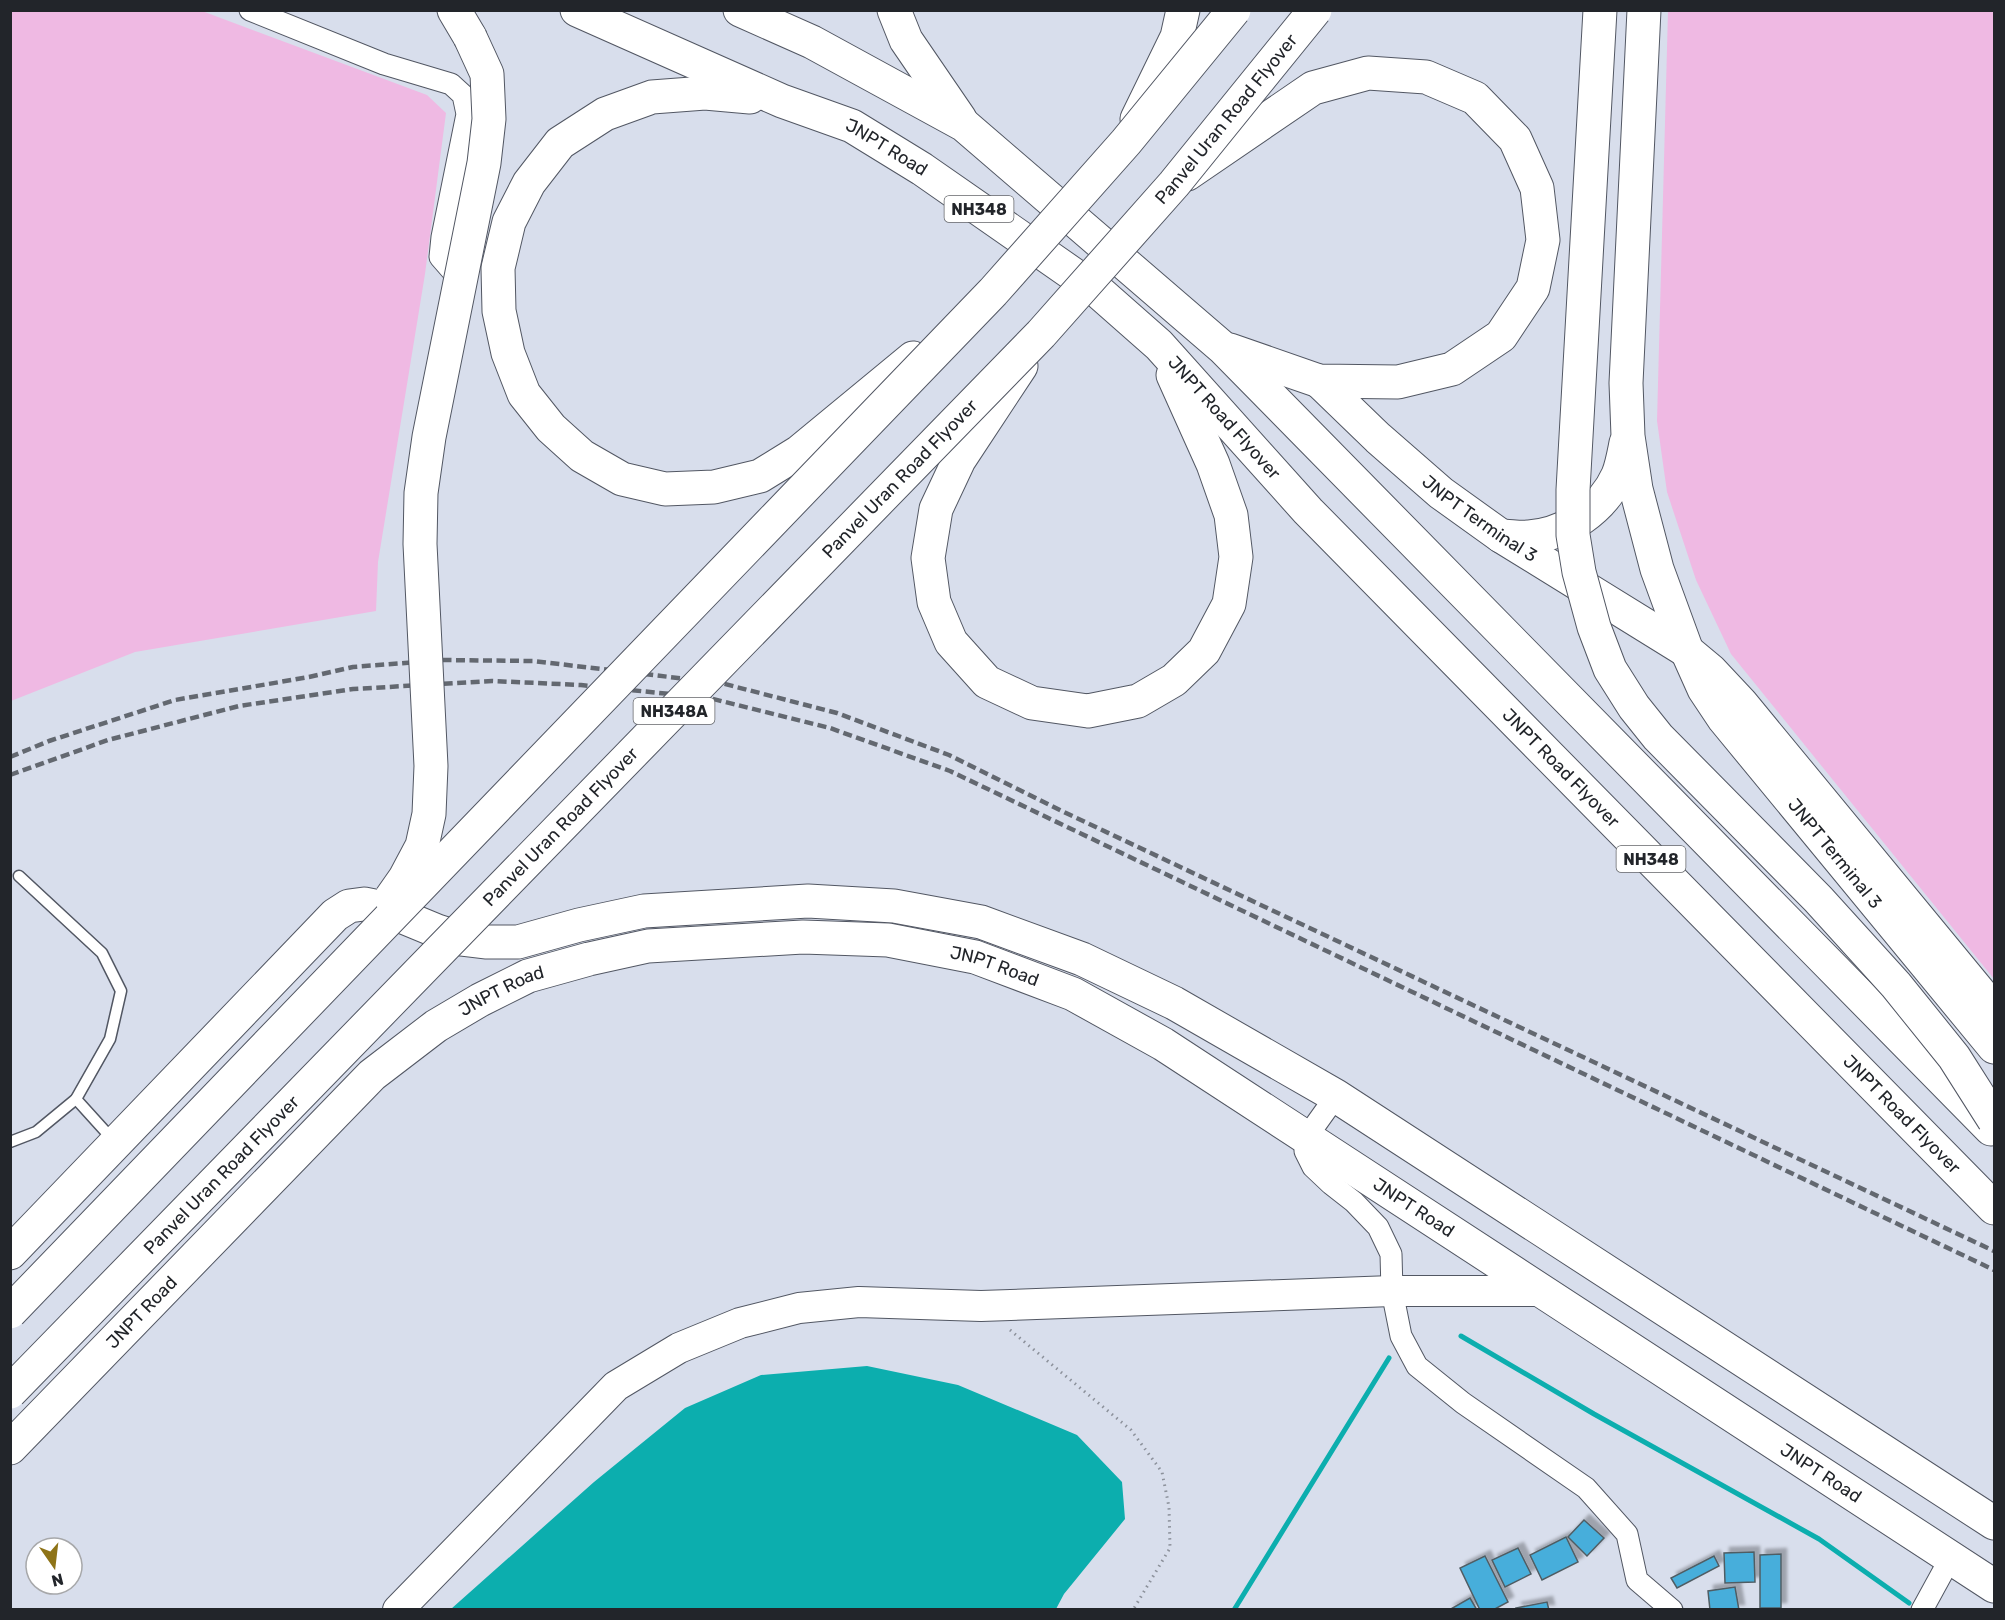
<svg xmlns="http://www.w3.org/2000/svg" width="2005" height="1620" font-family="Rubik,sans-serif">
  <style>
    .green { fill: #efb9e3 }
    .water { fill: #0caeae }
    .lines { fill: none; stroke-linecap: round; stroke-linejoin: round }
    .stream { stroke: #0caeae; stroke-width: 5 }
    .building { fill: #46aedb; stroke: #505d64; stroke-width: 1.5; filter: url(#shadow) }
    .lane-casing { stroke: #525763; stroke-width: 13 }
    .street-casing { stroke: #525763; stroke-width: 23 }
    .secondary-casing { stroke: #525763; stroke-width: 32 }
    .primary-casing { stroke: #525763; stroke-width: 35 }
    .highway-casing { stroke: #525763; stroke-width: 35 }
    .path { stroke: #8c919b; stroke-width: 3; stroke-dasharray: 1.5 4.5; stroke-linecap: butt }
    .lane { stroke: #fff; stroke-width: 10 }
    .street { stroke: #fff; stroke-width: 21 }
    .secondary { stroke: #fff; stroke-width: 30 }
    .primary { stroke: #fff; stroke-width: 33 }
    .highway { stroke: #fff; stroke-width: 33 }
    .rail { stroke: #636870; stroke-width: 4.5; stroke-dasharray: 9 4.5; stroke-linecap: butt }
    .highway-bridge-casing { stroke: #525763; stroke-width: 35; stroke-linecap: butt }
    .highway-bridge { stroke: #fff; stroke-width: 33 }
    .labels { text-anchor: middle; stroke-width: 4.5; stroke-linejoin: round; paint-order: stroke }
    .shield { fill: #fff; stroke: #64666a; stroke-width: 1.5 }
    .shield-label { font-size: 16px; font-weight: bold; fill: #22252a }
    .street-label { font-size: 18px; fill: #22252a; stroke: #fff }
  </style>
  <defs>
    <filter id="shadow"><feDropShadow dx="5.5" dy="-5.5" stdDeviation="1.5" flood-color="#0004"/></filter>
  </defs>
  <rect width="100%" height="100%" fill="#d8deec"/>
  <!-- green -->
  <g class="green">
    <polygon points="11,10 202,11 427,95 446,113 425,274 378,562 376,611 135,652 11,701"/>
    <polygon points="1668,11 1994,11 1994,979 1731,654 1696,580 1667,492 1657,421"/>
  </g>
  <!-- water -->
  <polygon class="water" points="867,1366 958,1385 1077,1435 1122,1482 1125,1519 1064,1594 1056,1609 451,1609 594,1482 685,1408 761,1375"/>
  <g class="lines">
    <!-- stream -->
    <g class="stream">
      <polyline points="1461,1336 1594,1414 1819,1539 1909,1603"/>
      <polyline points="1234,1610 1389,1358"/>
    </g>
  </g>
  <!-- building -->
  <g class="building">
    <polygon points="1584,1520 1604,1538 1587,1556 1568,1537"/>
    <polygon points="1566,1537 1578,1562 1542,1580 1530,1555"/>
    <polygon points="1518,1548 1531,1574 1505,1587 1492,1560"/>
    <polygon points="1754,1552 1755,1582 1725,1583 1724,1553"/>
    <polygon points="1781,1554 1781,1608 1760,1608 1760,1555"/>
    <polygon points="1485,1556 1508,1602 1493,1610 1480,1610 1460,1568"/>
    <polygon points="1714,1556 1719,1566 1677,1588 1671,1578"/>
    <polygon points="1735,1587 1739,1610 1710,1610 1708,1591"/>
    <polygon points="1470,1598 1477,1610 1449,1610"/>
    <polygon points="1547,1602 1549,1610 1517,1610 1516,1608"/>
  </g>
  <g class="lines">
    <defs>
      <g id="lane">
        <polyline points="76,1099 114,1141"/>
        <polyline points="10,1142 36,1132 76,1099 110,1039 121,991 102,953 19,876"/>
      </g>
      <g id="street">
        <polyline points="250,10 384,64 451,84 463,95 467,114 442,237 440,257 460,280"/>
        <polyline points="1336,1096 1306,1138 1305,1151 1313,1167 1331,1184 1354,1202 1378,1227 1391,1254 1392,1291 1401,1336 1417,1366 1463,1403 1586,1488 1627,1534 1637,1580 1672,1610"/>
        <polyline points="1922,1610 1951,1557"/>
      </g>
      <polyline id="secondary" points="398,1610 616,1386 679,1348 740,1323 799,1308 859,1302 981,1306 1392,1291 1542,1291"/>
      <g id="primary">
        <path id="s1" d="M1644 10 1626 383 1628 436 1636 489 1657 569 1687 651 1704 689 1724 719 1994 1047"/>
        <path id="s2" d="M1319 381 1378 438 1441 493 1501 536 1687 651 1711 671 1741 703 1994 1010"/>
        <path d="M1501 536C1510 536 1520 538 1529 537 1567 534 1603 509 1618 475 1622 465 1624 453 1626 443"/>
      </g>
      <g id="highway">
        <polyline points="454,10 470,37"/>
        <path id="s3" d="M577 10 782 101 852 126 922 169 1100 293 1159 345 1308 511 1994 1208"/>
        <polyline points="740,10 812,42 964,125 1223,348 1991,1129"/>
        <polyline points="894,10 906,40 960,119"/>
        <polyline points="750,97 705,93 652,97 605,114 560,143 529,183 509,222 498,268 499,311 508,353 524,394 551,428 582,456 622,479 665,489 714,487 760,476 799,452 913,358"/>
        <polyline points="1137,119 1177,37 1183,10"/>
        <polyline points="1187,174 1313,88 1368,73 1426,77 1475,98 1515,139 1537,188 1543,240 1533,288 1501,336 1452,369 1398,382 1319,381 1230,350"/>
        <polyline points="1021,366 959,460 936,509 928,558 934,602 951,642 987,682 1032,703 1088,711 1138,701 1174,680 1204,651 1229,604 1236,557 1231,515 1213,464 1173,375"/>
        <polyline points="10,1253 335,915 349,906 364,904 379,907 437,931 462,939 487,942 518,942 579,925 644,911 808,901 894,906 981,922 1082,959 1174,1003 1336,1096 1994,1523"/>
        <path id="s4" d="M10 1448 372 1075 436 1026 480 1000 528 976 589 959 648 946 803 937 888 940 975 957 1073 994 1163 1044 1994 1586"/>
      </g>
    </defs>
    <!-- lane casing -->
    <use href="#lane" class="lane-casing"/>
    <!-- street casing -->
    <use href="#street" class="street-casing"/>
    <!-- secondary casing -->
    <use href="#secondary" class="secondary-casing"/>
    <!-- primary casing -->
    <use href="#primary" class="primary-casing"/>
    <!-- highway casing -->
    <use href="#highway" class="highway-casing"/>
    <!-- path -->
    <polyline class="path" points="1010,1330 1131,1430 1162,1472 1169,1507 1170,1548 1133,1610"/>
    <!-- lane -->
    <use href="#lane" class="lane"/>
    <!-- street -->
    <use href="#street" class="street"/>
    <!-- secondary -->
    <use href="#secondary" class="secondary"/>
    <!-- primary -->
    <use href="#primary" class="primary"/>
    <!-- highway -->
    <use href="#highway" class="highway"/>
    <!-- rail -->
    <g class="rail">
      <polyline points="10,757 49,741 175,700 309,677 353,667 442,660 533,661 721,683 837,713 949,755 1066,813 1994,1251"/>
      <polyline points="10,775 108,740 239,706 353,689 492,681 581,685 709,698 830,728 950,771 1994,1270"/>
    </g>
    <defs>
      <g id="highway-bridge">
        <polyline points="1600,10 1573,490 1573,535 1579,572 1594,627 1610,669 1634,707 1658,737 1818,899 1896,985 1954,1057 1994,1120"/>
        <polyline points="391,898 405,878 422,846 429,814 431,766 420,544 421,493 429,437 484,163 489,119 487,74 470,37"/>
        <polyline points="10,1312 993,292 1126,142 1234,10"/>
        <path id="s5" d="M10 1392 1041 334 1174 184 1315 10"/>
      </g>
    </defs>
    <!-- highway-bridge casing -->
    <use href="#highway-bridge" class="highway-bridge-casing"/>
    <!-- highway-bridge -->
    <use href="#highway-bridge" class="highway-bridge"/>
  </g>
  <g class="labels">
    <!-- shield labels -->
    <g class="shield">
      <rect x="944.5" y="196" width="69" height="26" rx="4.5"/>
      <rect x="633.5" y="698" width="81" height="26" rx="4.5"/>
      <rect x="1616.5" y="846" width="69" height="26" rx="4.5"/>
    </g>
    <g class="shield-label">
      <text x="979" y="215">NH348</text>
      <text x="674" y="717">NH348A</text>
      <text x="1651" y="865">NH348</text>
    </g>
    <!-- street labels -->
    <g class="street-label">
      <text dy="6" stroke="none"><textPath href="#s5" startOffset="1761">Panvel Uran Road Flyover</textPath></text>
      <text dy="6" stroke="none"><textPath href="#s3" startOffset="339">JNPT Road</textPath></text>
      <text dy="6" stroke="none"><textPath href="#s3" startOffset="774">JNPT Road Flyover</textPath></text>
      <text dy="6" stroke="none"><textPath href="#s5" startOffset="1275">Panvel Uran Road Flyover</textPath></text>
      <text dy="6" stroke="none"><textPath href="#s2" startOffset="212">JNPT Terminal 3</textPath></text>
      <text dy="6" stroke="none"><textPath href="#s3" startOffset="1260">JNPT Road Flyover</textPath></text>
      <text dy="6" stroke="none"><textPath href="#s5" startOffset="789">Panvel Uran Road Flyover</textPath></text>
      <text dy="6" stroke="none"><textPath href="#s1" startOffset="902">JNPT Terminal 3</textPath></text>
      <text dy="6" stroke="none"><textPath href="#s4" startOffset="1179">JNPT Road</textPath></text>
      <text dy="6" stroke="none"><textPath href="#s4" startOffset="675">JNPT Road</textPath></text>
      <text dy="6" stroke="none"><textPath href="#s3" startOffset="1746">JNPT Road Flyover</textPath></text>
      <text dy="6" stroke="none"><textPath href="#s5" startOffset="303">Panvel Uran Road Flyover</textPath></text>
      <text dy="6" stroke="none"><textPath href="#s4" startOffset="1665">JNPT Road</textPath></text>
      <text dy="6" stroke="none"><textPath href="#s4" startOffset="189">JNPT Road</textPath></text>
      <text dy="6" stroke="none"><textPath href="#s4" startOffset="2151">JNPT Road</textPath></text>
    </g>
  </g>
  <!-- border -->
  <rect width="2005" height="1620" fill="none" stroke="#22252a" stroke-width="24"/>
  <!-- north arrow -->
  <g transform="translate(54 1566) rotate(166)"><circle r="28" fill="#ffffff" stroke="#a7a8aa" stroke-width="1.5"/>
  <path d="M0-4.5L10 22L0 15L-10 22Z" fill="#8e7317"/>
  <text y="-9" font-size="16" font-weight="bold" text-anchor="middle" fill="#22252a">N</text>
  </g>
</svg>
